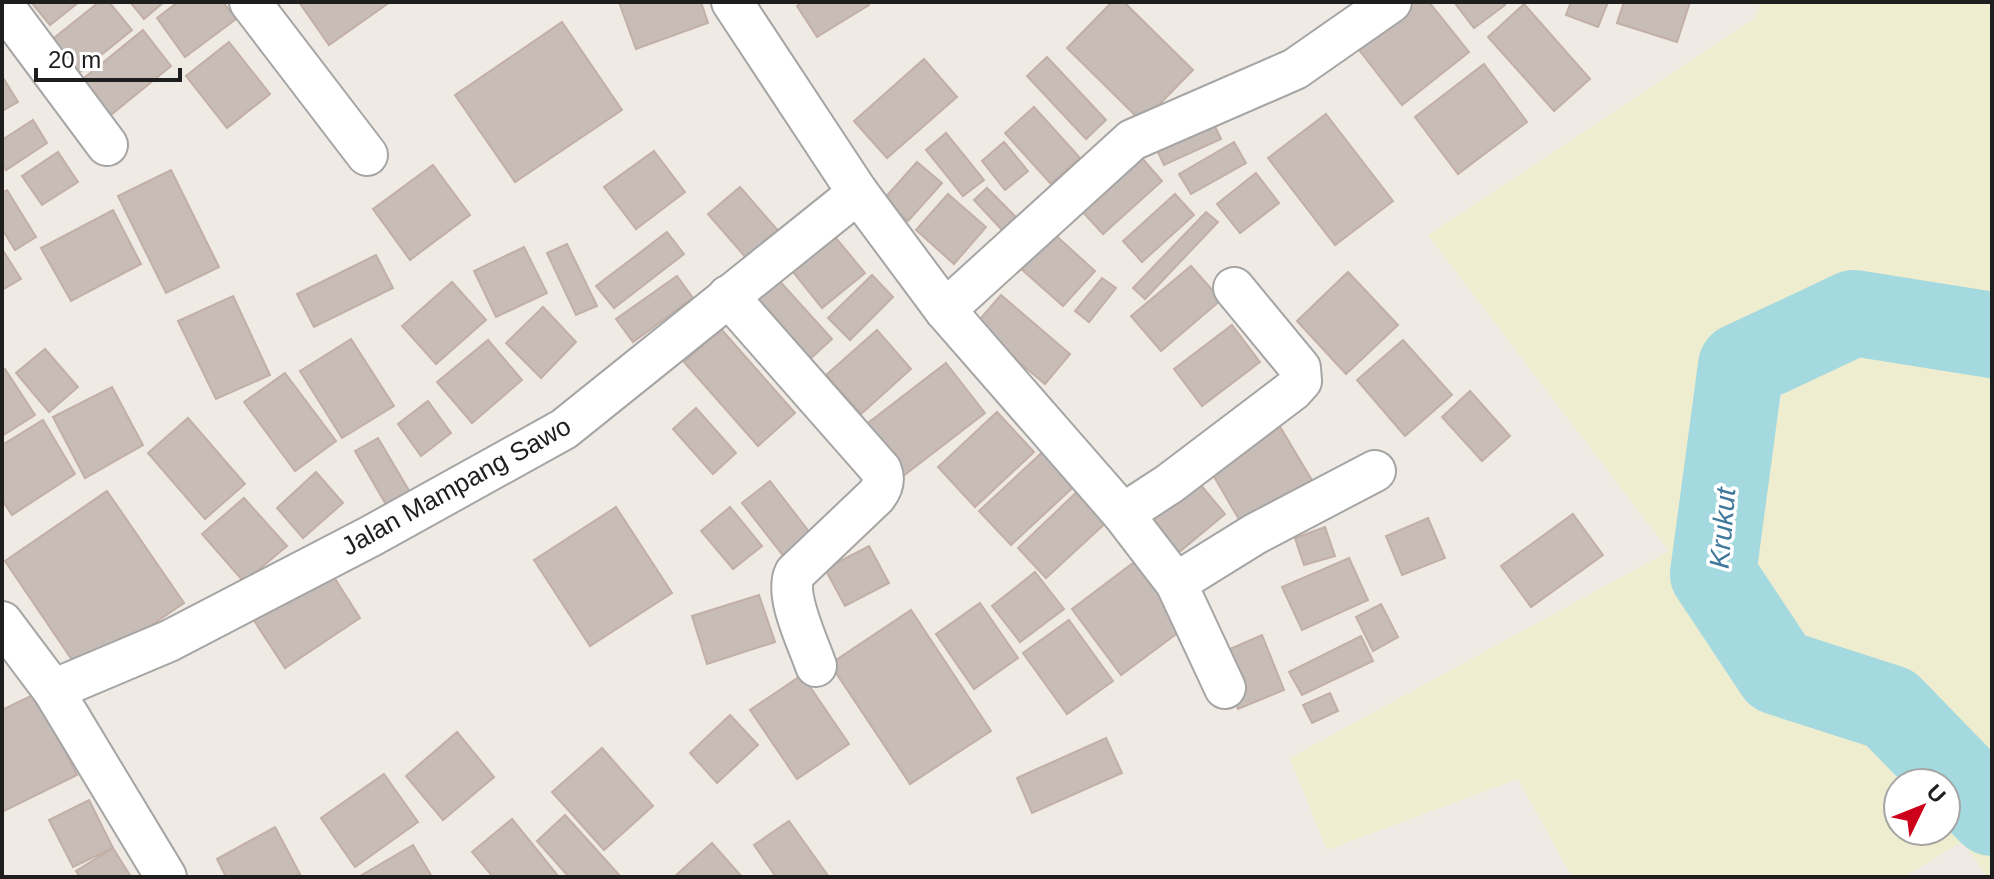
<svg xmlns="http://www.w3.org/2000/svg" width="1994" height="879" font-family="Arial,sans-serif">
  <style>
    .farmland { fill: #efedcf; fill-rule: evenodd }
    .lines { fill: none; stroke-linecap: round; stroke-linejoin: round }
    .river { stroke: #a3d9df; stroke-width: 86 }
    .building { fill: #c8bcb7; stroke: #c2afa6; stroke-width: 2 }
    .street-casing { stroke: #a5a5a5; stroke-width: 44 }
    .street { stroke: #fff; stroke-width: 40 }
    .labels { text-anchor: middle; stroke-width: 7; stroke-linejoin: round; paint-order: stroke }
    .street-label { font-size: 26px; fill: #1e1e1e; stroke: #fff }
    .water-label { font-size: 28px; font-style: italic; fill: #3f789a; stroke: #fff }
  </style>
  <rect width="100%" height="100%" fill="#f0eae4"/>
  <!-- farmland -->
  <path class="farmland" d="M1761 2H1992V877H1987L1963 841 1904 877H1572L1518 779 1327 850 1290 758 1669 551 1428 235 1754 19ZM1898 783H1946V831H1898Z"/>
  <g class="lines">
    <!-- river -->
    <polyline class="river" points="1992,335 1854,313 1741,366 1713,574 1778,672 1890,708 1992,813"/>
  </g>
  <!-- building -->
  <g class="building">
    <polygon points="31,2 79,2 50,25"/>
    <polygon points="99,2 109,2 132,30 76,75 49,42"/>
    <polygon points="130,2 164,2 144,19"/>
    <polygon points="178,2 223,2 236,19 185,57 157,18"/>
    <polygon points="299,2 390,2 329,45"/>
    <polygon points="619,2 701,2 708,23 636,49"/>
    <polygon points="803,2 867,2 869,5 817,37 797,6"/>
    <polygon points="1112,2 1124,2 1193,70 1142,122 1067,48"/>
    <polygon points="1411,2 1429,2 1469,52 1402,105 1356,46"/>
    <polygon points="1454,2 1503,2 1505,5 1474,28"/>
    <polygon points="1571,2 1608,2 1598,27 1566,15"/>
    <polygon points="1624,2 1690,2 1677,42 1617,23"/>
    <polygon points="1524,4 1590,79 1554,111 1488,37"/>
    <polygon points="562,22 622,110 515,182 455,95"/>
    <polygon points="143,30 171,66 107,118 78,83"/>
    <polygon points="229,42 270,94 227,128 186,76"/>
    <polygon points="1047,57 1106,120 1086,139 1027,76"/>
    <polygon points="924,59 957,97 887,158 854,121"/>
    <polygon points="1484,64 1527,122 1458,174 1415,117"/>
    <polygon points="2,76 18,102 2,111"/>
    <polygon points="1034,107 1080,158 1051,184 1005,133"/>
    <polygon points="1326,114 1393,201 1335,245 1268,158"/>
    <polygon points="33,120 47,143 6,170 2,164 2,140"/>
    <polygon points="1214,124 1221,139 1164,165 1157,150"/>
    <polygon points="946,133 984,180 963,196 926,150"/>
    <polygon points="1004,142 1028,171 1005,190 982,161"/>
    <polygon points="1234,142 1246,163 1191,194 1179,174"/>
    <polygon points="654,151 685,192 636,229 604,187"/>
    <polygon points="58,152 78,182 42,205 22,176"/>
    <polygon points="1141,157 1162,181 1103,234 1081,210"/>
    <polygon points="917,162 942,183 908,221 884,199"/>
    <polygon points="433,165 470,215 410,260 373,209"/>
    <polygon points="171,170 219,267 166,293 118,196"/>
    <polygon points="1256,173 1279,203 1240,233 1217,204"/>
    <polygon points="740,187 780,233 748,260 708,214"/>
    <polygon points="987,188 1016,217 1002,230 974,200"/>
    <polygon points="7,190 36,237 15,250 2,229 2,193"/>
    <polygon points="948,194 986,227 954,264 916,230"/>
    <polygon points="1175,194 1194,215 1142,262 1123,241"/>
    <polygon points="113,210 141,264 71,301 41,248"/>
    <polygon points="1206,212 1218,222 1145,299 1133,288"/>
    <polygon points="1043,224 1095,271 1063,306 1011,260"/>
    <polygon points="667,232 684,254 614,308 596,286"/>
    <polygon points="835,237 865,273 822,308 793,272"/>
    <polygon points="567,244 597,306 576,315 547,253"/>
    <polygon points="524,247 547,293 496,317 474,271"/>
    <polygon points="2,249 21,279 2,290"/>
    <polygon points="376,255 393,288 314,327 297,294"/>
    <polygon points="1191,266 1221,300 1161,351 1131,316"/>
    <polygon points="1348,272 1398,325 1346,374 1297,321"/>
    <polygon points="872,275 893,297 850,340 828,318"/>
    <polygon points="677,276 693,298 633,342 616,319"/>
    <polygon points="775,276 832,339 798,370 741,307"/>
    <polygon points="1102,278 1116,288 1089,322 1075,311"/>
    <polygon points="452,282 486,320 436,364 402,326"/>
    <polygon points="1001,295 1070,354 1045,384 975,325"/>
    <polygon points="233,296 270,375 216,399 178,321"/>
    <polygon points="543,307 576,342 541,378 506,343"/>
    <polygon points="1232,325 1260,362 1202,406 1174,369"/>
    <polygon points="721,329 795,413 758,446 684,362"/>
    <polygon points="877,330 911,369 861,414 826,375"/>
    <polygon points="351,339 394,406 342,438 300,371"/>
    <polygon points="488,340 522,380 472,423 437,382"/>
    <polygon points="1403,340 1452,395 1405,436 1357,380"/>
    <polygon points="45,349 78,387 49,412 16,373"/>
    <polygon points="946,363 985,413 894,483 855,433"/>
    <polygon points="5,369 35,415 2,436 2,371"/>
    <polygon points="285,373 336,441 295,471 244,402"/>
    <polygon points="112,387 143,445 85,478 53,417"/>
    <polygon points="1470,391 1510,436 1482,461 1442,417"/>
    <polygon points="428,401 451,433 421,456 398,424"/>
    <polygon points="696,408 736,453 713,474 673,429"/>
    <polygon points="997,412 1034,452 975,507 938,467"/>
    <polygon points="188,418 245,484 205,519 148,453"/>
    <polygon points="43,420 75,474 12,515 2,500 2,445"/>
    <polygon points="1279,425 1313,482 1241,523 1208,466"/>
    <polygon points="378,438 411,494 388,508 355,451"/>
    <polygon points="1049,446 1081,480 1011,545 979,511"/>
    <polygon points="316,472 343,503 303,538 277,508"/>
    <polygon points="1195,478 1225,514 1178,553 1148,518"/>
    <polygon points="770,481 817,542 789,563 742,503"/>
    <polygon points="1081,488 1110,519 1046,578 1018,548"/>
    <polygon points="107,491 184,603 81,673 5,561"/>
    <polygon points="244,498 287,546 244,582 202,534"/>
    <polygon points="616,507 672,593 590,646 534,560"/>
    <polygon points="730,507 762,546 733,569 701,531"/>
    <polygon points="1573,514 1603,555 1531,607 1501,566"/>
    <polygon points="1428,518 1445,558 1402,575 1386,536"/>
    <polygon points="1325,527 1335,556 1304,565 1295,538"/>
    <polygon points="869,546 889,583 845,606 825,569"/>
    <polygon points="1141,557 1191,623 1121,675 1072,609"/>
    <polygon points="1349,558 1368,600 1302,630 1282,587"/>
    <polygon points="325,563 360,618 285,668 249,613"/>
    <polygon points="1035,572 1064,609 1020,642 992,606"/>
    <polygon points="759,595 775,642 707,664 692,616"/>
    <polygon points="980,603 1018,658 974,689 936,634"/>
    <polygon points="1381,604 1398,637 1373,651 1356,617"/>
    <polygon points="911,610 991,731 910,784 830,664"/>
    <polygon points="1069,620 1113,681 1067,714 1023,653"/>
    <polygon points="1262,635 1284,690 1238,709 1216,655"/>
    <polygon points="1361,636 1373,661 1302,695 1289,672"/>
    <polygon points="802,675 849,744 797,779 750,710"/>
    <polygon points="37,693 77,775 2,812 2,710"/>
    <polygon points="1330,693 1338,711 1312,723 1303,705"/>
    <polygon points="730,715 758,745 717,783 690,753"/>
    <polygon points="457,732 494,777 443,820 406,776"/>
    <polygon points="1106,738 1122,773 1032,813 1017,778"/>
    <polygon points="602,748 653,806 604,850 552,792"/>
    <polygon points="384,774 418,822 355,867 321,818"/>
    <polygon points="89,800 113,848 73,867 49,820"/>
    <polygon points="565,815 621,877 569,877 537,841"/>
    <polygon points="512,819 559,877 493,877 472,852"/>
    <polygon points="789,821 829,877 776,877 754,845"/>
    <polygon points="275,827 300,874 294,877 226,877 217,859"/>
    <polygon points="712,843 742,877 674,877"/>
    <polygon points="413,845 432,877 360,876"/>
    <polygon points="113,848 131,877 80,877 76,871"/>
  </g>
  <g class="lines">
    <defs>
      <g id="street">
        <polyline points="250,2 367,155"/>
        <polyline points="732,2 858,193 945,310 1123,514 1176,583 1225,688"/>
        <polyline points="2,4 107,145"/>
        <path d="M728 296 881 470C885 480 883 487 876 496L795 573C784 595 808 642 816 666"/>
        <polyline points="945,310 1132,140 1295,69 1391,2"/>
        <polyline points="1123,514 1169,484 1293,390 1301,381 1300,368 1234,288"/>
        <polyline points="1176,583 1255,534 1375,471"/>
        <polyline points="2,622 53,690 166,877"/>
        <polyline points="53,690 169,641 371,536 564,429 858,193"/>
      </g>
    </defs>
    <!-- street casing -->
    <use href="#street" class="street-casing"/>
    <!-- street -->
    <use href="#street" class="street"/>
  </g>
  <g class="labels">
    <!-- street labels -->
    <g class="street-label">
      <text transform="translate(456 486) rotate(-29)" y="9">Jalan Mampang Sawo</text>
    </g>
    <!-- water labels -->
    <g class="water-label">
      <text transform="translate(1722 528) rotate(-85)" y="10">Krukut</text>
    </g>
  </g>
  <!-- border -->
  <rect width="1994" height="879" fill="none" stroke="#1e1e1e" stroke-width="8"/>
  <!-- north arrow -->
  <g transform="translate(1922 807) rotate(47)"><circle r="38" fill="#ffffff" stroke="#a5a5a5" stroke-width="2"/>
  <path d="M0-6L14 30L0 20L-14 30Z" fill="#cd001a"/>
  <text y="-12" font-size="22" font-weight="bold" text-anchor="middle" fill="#1e1e1e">U</text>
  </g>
  <!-- scale -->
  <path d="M36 68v12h144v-12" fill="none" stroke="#1e1e1e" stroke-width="4"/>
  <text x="48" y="68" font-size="24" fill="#1e1e1e" stroke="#ffffff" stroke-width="6" paint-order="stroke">20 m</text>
</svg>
